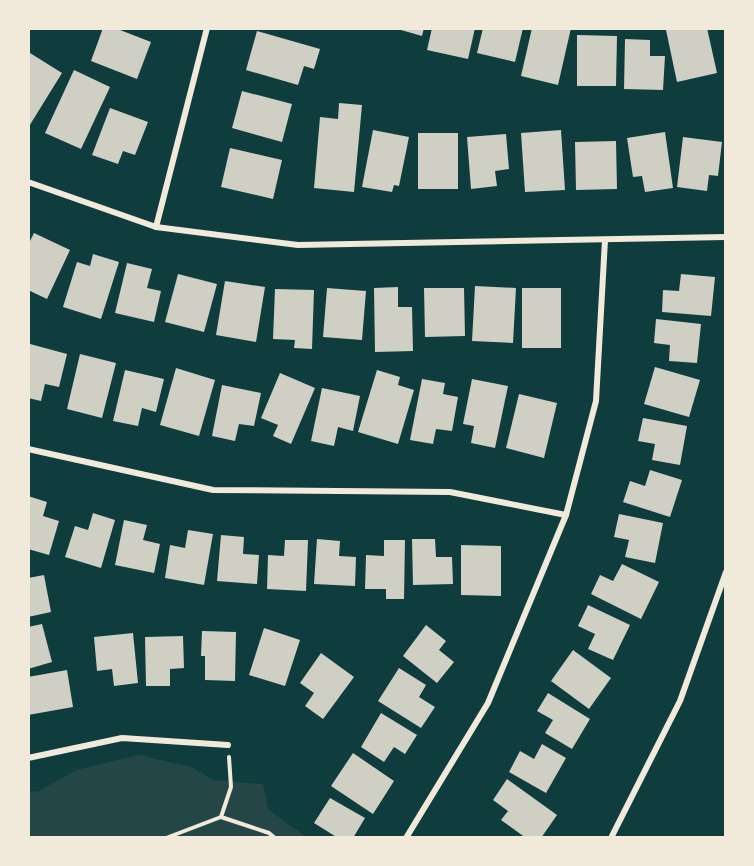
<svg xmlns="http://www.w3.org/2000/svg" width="754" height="866" font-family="'Nunito Sans',sans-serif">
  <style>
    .green { fill: #244646 }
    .building { fill: #cfcfc3 }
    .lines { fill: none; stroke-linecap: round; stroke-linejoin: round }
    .path { stroke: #f1e9da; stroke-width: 4 }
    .minor { stroke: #f1e9da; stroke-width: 6 }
  </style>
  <rect width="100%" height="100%" fill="#0f3d3e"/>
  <!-- green -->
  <polygon class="green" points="139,755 191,767 214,780 263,784 268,809 306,837 29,837 28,792 39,791 76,770"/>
  <!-- building -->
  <g class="building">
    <polygon points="103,28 115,28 151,42 137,79 91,61"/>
    <polygon points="394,28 424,28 422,36"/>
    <polygon points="432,28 475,28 468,59 427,50"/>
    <polygon points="483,28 523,28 515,62 477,53"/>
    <polygon points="532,28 571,28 558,85 521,76"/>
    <polygon points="672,28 707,28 717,73 677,82 666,30"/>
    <polygon points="257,31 320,49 314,69 304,66 298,85 246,70"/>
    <polygon points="577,35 617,36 616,86 577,86"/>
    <polygon points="625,39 650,40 650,56 665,56 663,90 624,89"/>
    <polygon points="30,53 62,73 28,128 28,56"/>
    <polygon points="74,70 110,87 81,149 45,133"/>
    <polygon points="242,91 292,104 282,142 232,128"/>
    <polygon points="339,103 362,105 354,192 314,188 320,117 338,119"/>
    <polygon points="110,108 148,122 135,155 123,151 118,164 92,155"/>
    <polygon points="373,130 409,137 399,186 394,185 392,192 362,187"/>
    <polygon points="561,130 565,190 525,192 521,133"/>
    <polygon points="665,132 673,188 645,192 642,176 633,177 627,138"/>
    <rect x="418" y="133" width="40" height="56"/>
    <polygon points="506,134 509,169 495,171 497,186 471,189 467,137"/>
    <polygon points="683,137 722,142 718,176 709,175 707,191 677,187"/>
    <polygon points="616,141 617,189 576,190 575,142"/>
    <polygon points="230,148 282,160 273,199 221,187"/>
    <polygon points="34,233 70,250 47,299 28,290 28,245"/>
    <polygon points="93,254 119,262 101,319 63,307 77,262 90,266"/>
    <polygon points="127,263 152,269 147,288 161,291 154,322 115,313"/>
    <polygon points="178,274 217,284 204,332 165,322"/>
    <polygon points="681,274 715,277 711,316 662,312 663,290 679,291"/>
    <polygon points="225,281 265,287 256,342 216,335"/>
    <polygon points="475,286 516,288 513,343 472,341"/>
    <polygon points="398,287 398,307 412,307 413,351 375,352 374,288"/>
    <polygon points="327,288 366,291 362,340 323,337"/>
    <polygon points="424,288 464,288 465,336 425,337"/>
    <rect x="522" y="288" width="39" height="60"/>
    <polygon points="275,289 314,290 312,349 294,348 295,340 273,339"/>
    <polygon points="656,319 701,324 697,363 669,361 670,345 654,343"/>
    <polygon points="30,344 67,354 59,387 45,384 41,401 28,398"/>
    <polygon points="80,354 116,363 102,418 67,409"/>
    <polygon points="655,367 700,380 689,417 644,404"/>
    <polygon points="176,368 215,380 199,436 160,425"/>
    <polygon points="125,370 164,379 156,412 142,408 138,426 113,421"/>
    <polygon points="377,370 400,377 398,385 414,390 398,444 358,432"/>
    <polygon points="280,373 315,388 291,444 273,436 278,425 261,418"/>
    <polygon points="422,379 445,383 443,394 458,397 452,431 436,429 433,444 410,440"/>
    <polygon points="472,379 508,386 495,448 471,443 474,426 463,424"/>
    <polygon points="222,385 261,393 254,426 239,424 235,441 212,436"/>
    <polygon points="322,388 360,396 353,431 338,427 334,446 311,441"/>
    <polygon points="519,394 557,403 544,458 506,448"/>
    <polygon points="643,418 687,426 680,465 652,460 655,444 638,441"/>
    <polygon points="650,470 682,480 670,517 623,502 630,481 645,486"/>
    <polygon points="28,496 47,502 43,516 59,521 49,555 28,549"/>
    <polygon points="93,513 115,520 101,568 65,557 75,526 88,530"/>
    <polygon points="619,514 663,523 655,563 625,557 629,540 614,537"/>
    <polygon points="124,520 147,525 143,540 160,544 154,573 115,565"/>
    <polygon points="188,530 213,534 204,585 165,578 170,545 185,548"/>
    <polygon points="221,535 244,537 243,554 259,555 257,584 217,581"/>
    <polygon points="317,539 340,541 339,556 356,557 355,586 314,584"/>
    <polygon points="412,539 435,539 436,557 452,557 453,584 413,585"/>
    <polygon points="285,540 308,540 306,591 267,589 268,555 284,556"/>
    <polygon points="384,540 405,540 404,599 386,599 386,589 365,589 366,555 384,556"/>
    <polygon points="461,545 501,546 501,596 461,595"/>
    <polygon points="622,564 659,582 641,619 591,594 600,575 613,581"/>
    <polygon points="44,575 51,612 28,617 28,578"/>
    <polygon points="588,605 630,625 613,660 588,649 595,634 578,626"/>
    <polygon points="42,624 52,662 28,669 28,627"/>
    <polygon points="426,625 446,641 439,650 454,662 437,683 403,656"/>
    <polygon points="264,628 300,640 285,686 249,675"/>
    <polygon points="202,631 236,632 235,681 205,680 205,656 201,656"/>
    <polygon points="133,633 138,683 114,686 112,669 97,671 94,637"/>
    <polygon points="183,636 184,668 170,669 170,686 146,686 145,637"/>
    <polygon points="573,650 611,678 589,709 551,681"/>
    <polygon points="321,653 354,677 323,719 305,706 314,693 300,683"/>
    <polygon points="399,668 426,685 419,697 435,707 421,728 378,701"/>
    <polygon points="67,670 73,707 28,715 28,677"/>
    <polygon points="548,693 590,719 572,749 545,733 553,720 537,711"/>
    <polygon points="381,713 417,735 405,754 394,747 384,762 361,747"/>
    <polygon points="542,744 566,758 546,793 509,772 520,751 534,759"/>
    <polygon points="353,753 394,781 373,814 331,786"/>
    <polygon points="507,779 557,815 541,838 526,838 501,820 508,811 493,800"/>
    <polygon points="330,798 365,818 353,838 338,838 314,823"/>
  </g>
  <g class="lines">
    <!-- path -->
    <g class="path">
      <polyline points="229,757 231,787 221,817 269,833 275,838"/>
      <polyline points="166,838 221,817"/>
    </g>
    <!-- minor -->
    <g class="minor">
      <polyline points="28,182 156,227 298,245 726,237"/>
      <polyline points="156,227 207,28"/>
      <polyline points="28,449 213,490 450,492 566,515"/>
      <polyline points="28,758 122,738 228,745"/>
      <polyline points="406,838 488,703 566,515 596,401 605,240"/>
      <polyline points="611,838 680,701 726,572"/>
    </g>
  </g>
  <!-- border -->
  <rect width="754" height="866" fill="none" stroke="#f1e9da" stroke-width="60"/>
</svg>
